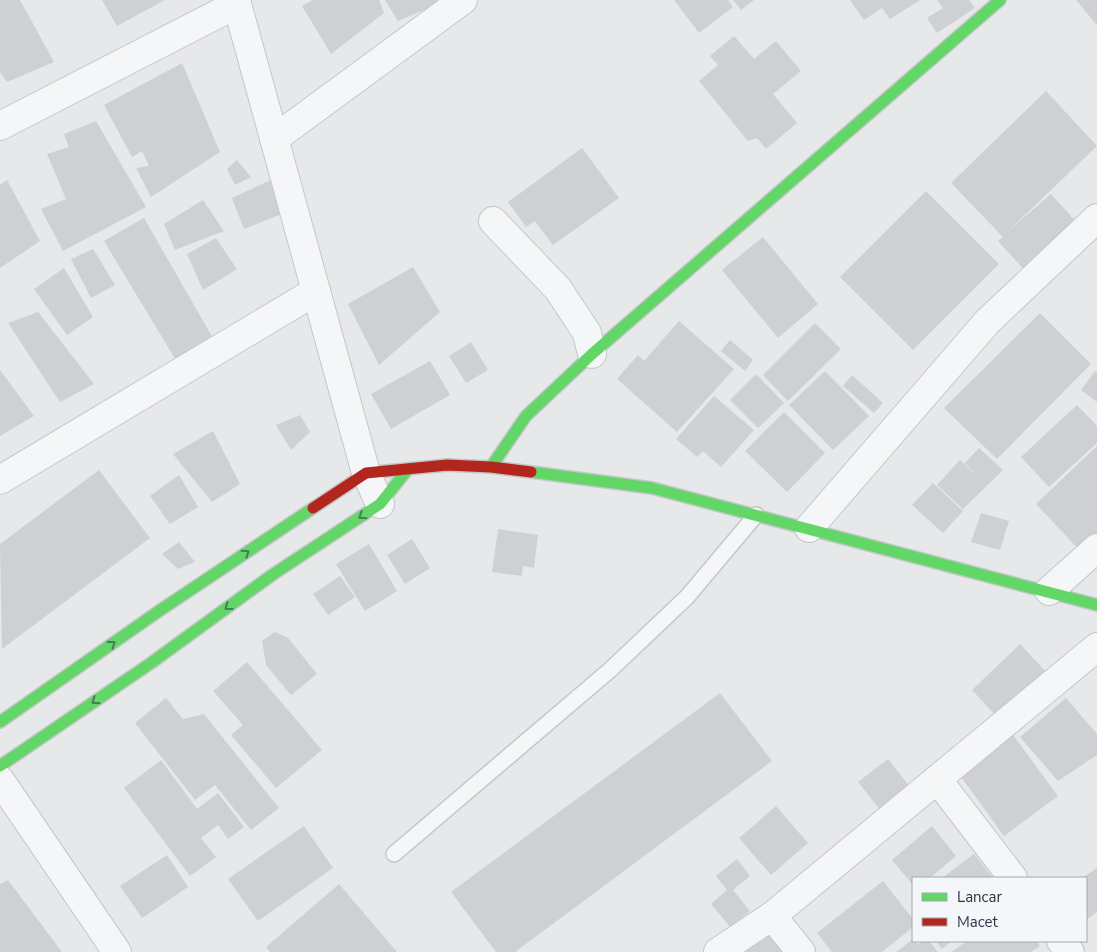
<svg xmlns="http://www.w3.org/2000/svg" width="1097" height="952" font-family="'Nunito Sans',sans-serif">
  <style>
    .building { fill: #ced0d3 }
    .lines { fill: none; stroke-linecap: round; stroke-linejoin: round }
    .lane-casing { stroke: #c4c6c8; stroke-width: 18 }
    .street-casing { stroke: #c4c6c8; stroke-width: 30 }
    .fast-casing { stroke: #c4c6c8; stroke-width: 14 }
    .jam-casing { stroke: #c4c6c8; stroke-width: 14 }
    .lane { stroke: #f5f6f7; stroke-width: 15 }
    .street { stroke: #f5f6f7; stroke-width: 28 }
    .fast { stroke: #63d668; stroke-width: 11 }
    .jam { stroke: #b3261e; stroke-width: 11 }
    .oneway { stroke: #447d55 }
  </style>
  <rect width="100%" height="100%" fill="#e6e8ea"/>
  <!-- building -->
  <g class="building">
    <polygon points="0,0 20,0 54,62 7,82 0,72"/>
    <polygon points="102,0 165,0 117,26"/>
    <polygon points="313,0 379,0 384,13 331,54 302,6"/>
    <polygon points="385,0 444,0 445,1 398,21"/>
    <polygon points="674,0 728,0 733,7 699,33"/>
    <polygon points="733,0 754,0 741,10"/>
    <polygon points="850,0 920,0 890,19 882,8 864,20"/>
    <polygon points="937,0 969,0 975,8 937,33 927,18 943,8"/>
    <polygon points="1076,0 1097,0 1097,25"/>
    <polygon points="734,36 754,59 776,41 801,71 773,94 797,123 766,149 757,138 748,141 699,81 718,65 710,56"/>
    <polygon points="182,63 220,152 151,197 136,168 149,166 142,151 132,157 104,105"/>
    <polygon points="1046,91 1097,146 1006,233 1051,194 1081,227 1028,274 998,241 1003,237 951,183"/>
    <polygon points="96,121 146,207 63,251 41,209 66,199 47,154 69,147 64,134"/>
    <polygon points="582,148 619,198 553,245 535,221 526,227 508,202"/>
    <polygon points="237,160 251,177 235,185 227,169"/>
    <polygon points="7,180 40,241 0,268 0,185"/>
    <polygon points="271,180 284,213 244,229 232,198"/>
    <polygon points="926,191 999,264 913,350 840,277"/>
    <polygon points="203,200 224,231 175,250 164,224"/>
    <polygon points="144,218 214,340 177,362 104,241"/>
    <polygon points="763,237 818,304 778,338 722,270"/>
    <polygon points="216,238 237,269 203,290 187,254"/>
    <polygon points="93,249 115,285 91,298 71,259"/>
    <polygon points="413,267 440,312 379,365 348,304"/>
    <polygon points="64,268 93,317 67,335 34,289"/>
    <polygon points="38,312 94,384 60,402 8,323"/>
    <polygon points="1040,313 1091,364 997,459 944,408"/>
    <polygon points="679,321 734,369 677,432 617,379 638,355 644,361"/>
    <polygon points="815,323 841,349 788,401 763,375"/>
    <polygon points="730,340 753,360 745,371 721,351"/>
    <polygon points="471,342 488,370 466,383 449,356"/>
    <polygon points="430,361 450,395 391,429 371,394"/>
    <polygon points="0,370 34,416 0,436"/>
    <polygon points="825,371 869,416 833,450 789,405"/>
    <polygon points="1095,371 1097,373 1097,402 1081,390"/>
    <polygon points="756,374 784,403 758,428 730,400"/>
    <polygon points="852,375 883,403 874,413 843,386"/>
    <polygon points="714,396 754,430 721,467 703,451 697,457 676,439"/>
    <polygon points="1077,405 1097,426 1097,443 1049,487 1021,457"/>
    <polygon points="784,412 825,453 787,492 745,451"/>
    <polygon points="300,415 310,432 291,450 276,425"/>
    <polygon points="213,431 240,484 212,502 173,454"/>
    <polygon points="1097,446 1097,543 1084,555 1036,504"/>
    <polygon points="979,448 1003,470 963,509 937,485 960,460 978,477 965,463"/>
    <polygon points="99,470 150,538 2,649 0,544"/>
    <polygon points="179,475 198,507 170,524 150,496"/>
    <polygon points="933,483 963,511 943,533 912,505"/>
    <polygon points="981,513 1009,521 1000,550 971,542"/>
    <polygon points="498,529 538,535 534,568 523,566 522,576 492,572"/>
    <polygon points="412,539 430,568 405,584 387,555"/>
    <polygon points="179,542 195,562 178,569 162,554"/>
    <polygon points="369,544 397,591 365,611 336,564"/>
    <polygon points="340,576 355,597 328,615 313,594"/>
    <polygon points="275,632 288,638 317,674 291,695 266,665 262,641"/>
    <polygon points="1020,644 1048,674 999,719 972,690"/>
    <polygon points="247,662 322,750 276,788 231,735 243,725 213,691"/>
    <polygon points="720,693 772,761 515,952 496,952 451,892"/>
    <polygon points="166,698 183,719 204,714 279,808 251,830 215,785 195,800 135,723"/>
    <polygon points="1066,698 1097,734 1097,755 1058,781 1020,737"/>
    <polygon points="1013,735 1058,796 1004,836 959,774"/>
    <polygon points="888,759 910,787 881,811 858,782"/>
    <polygon points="161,760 197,809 218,793 244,827 228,839 218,825 201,838 216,857 190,876 124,788"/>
    <polygon points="776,806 808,843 771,875 739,838"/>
    <polygon points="304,826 333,868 258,921 228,879"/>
    <polygon points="932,826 956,856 930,878 913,878 913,885 892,860"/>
    <polygon points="974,854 993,878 942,878"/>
    <polygon points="167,855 188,887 142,918 120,886"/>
    <polygon points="737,859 750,876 733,890 750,911 730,927 711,904 727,890 716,876"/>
    <polygon points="1097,868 1097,912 1086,920 1086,878 1082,878"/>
    <polygon points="8,880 62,952 0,952 0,884"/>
    <polygon points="883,881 913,919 913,927 882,952 832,952 817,933"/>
    <polygon points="339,884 397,952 270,952 266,947"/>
    <polygon points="770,929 787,952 739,952"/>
    <polygon points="913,939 918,944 923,941 929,941 938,952 896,952"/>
    <polygon points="936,941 952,941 942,949"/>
    <polygon points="967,941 1036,941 1040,946 1031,952 951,952"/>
  </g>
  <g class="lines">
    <defs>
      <polyline id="lane" points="394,854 610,670 687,597 756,515"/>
      <g id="street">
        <polyline points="236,0 366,473 380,504"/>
        <polyline points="0,126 237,4"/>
        <polyline points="274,139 463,0"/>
        <polyline points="493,221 558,289 587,333 592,354"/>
        <polyline points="0,480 316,291"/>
        <polyline points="809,528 988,321 1097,218"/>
        <polyline points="1049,591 1097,548"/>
        <polyline points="937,779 1013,878"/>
        <polyline points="0,780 117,952"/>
        <polyline points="772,916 801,952"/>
        <polyline points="1061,941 1070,952"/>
        <polyline points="718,952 772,916 1097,647"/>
      </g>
      <g id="fast">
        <polyline points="491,467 526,416 592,354 1000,0"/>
        <polyline points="531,472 652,488 1097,605"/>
        <polyline points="0,722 159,611 313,508"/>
        <polyline points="0,766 151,663 272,575 380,504 408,469"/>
      </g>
      <polyline id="jam" points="313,508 366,473 447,465 491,467 531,472"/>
    </defs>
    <!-- lane casing -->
    <use href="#lane" class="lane-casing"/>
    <!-- street casing -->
    <use href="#street" class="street-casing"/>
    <!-- fast casing -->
    <use href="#fast" class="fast-casing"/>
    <!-- jam casing -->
    <use href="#jam" class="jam-casing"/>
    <!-- lane -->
    <use href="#lane" class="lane"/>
    <!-- street -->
    <use href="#street" class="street"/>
    <!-- fast -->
    <use href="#fast" class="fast"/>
    <!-- jam -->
    <use href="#jam" class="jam"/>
  </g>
  <!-- one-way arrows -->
  <defs><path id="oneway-chevron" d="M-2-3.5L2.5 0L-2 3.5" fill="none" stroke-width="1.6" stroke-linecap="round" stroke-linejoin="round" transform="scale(1.25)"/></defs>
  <g class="oneway">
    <use href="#oneway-chevron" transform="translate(362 516) rotate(147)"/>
    <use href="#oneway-chevron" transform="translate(246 553) rotate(-34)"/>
    <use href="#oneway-chevron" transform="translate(228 607) rotate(144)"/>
    <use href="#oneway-chevron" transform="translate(112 644) rotate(-35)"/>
    <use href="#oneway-chevron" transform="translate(95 701) rotate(145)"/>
  </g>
  <!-- legend -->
  <rect x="912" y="877" width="175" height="65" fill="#f4f6f9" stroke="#a4a8b1"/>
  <rect x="922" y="893" width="25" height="8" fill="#63d668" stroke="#a4a8b1"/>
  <text x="957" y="902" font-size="15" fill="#2b3445">Lancar</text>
  <rect x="922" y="918" width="25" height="8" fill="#b3261e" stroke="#a4a8b1"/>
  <text x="957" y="927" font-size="15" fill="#2b3445">Macet</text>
</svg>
